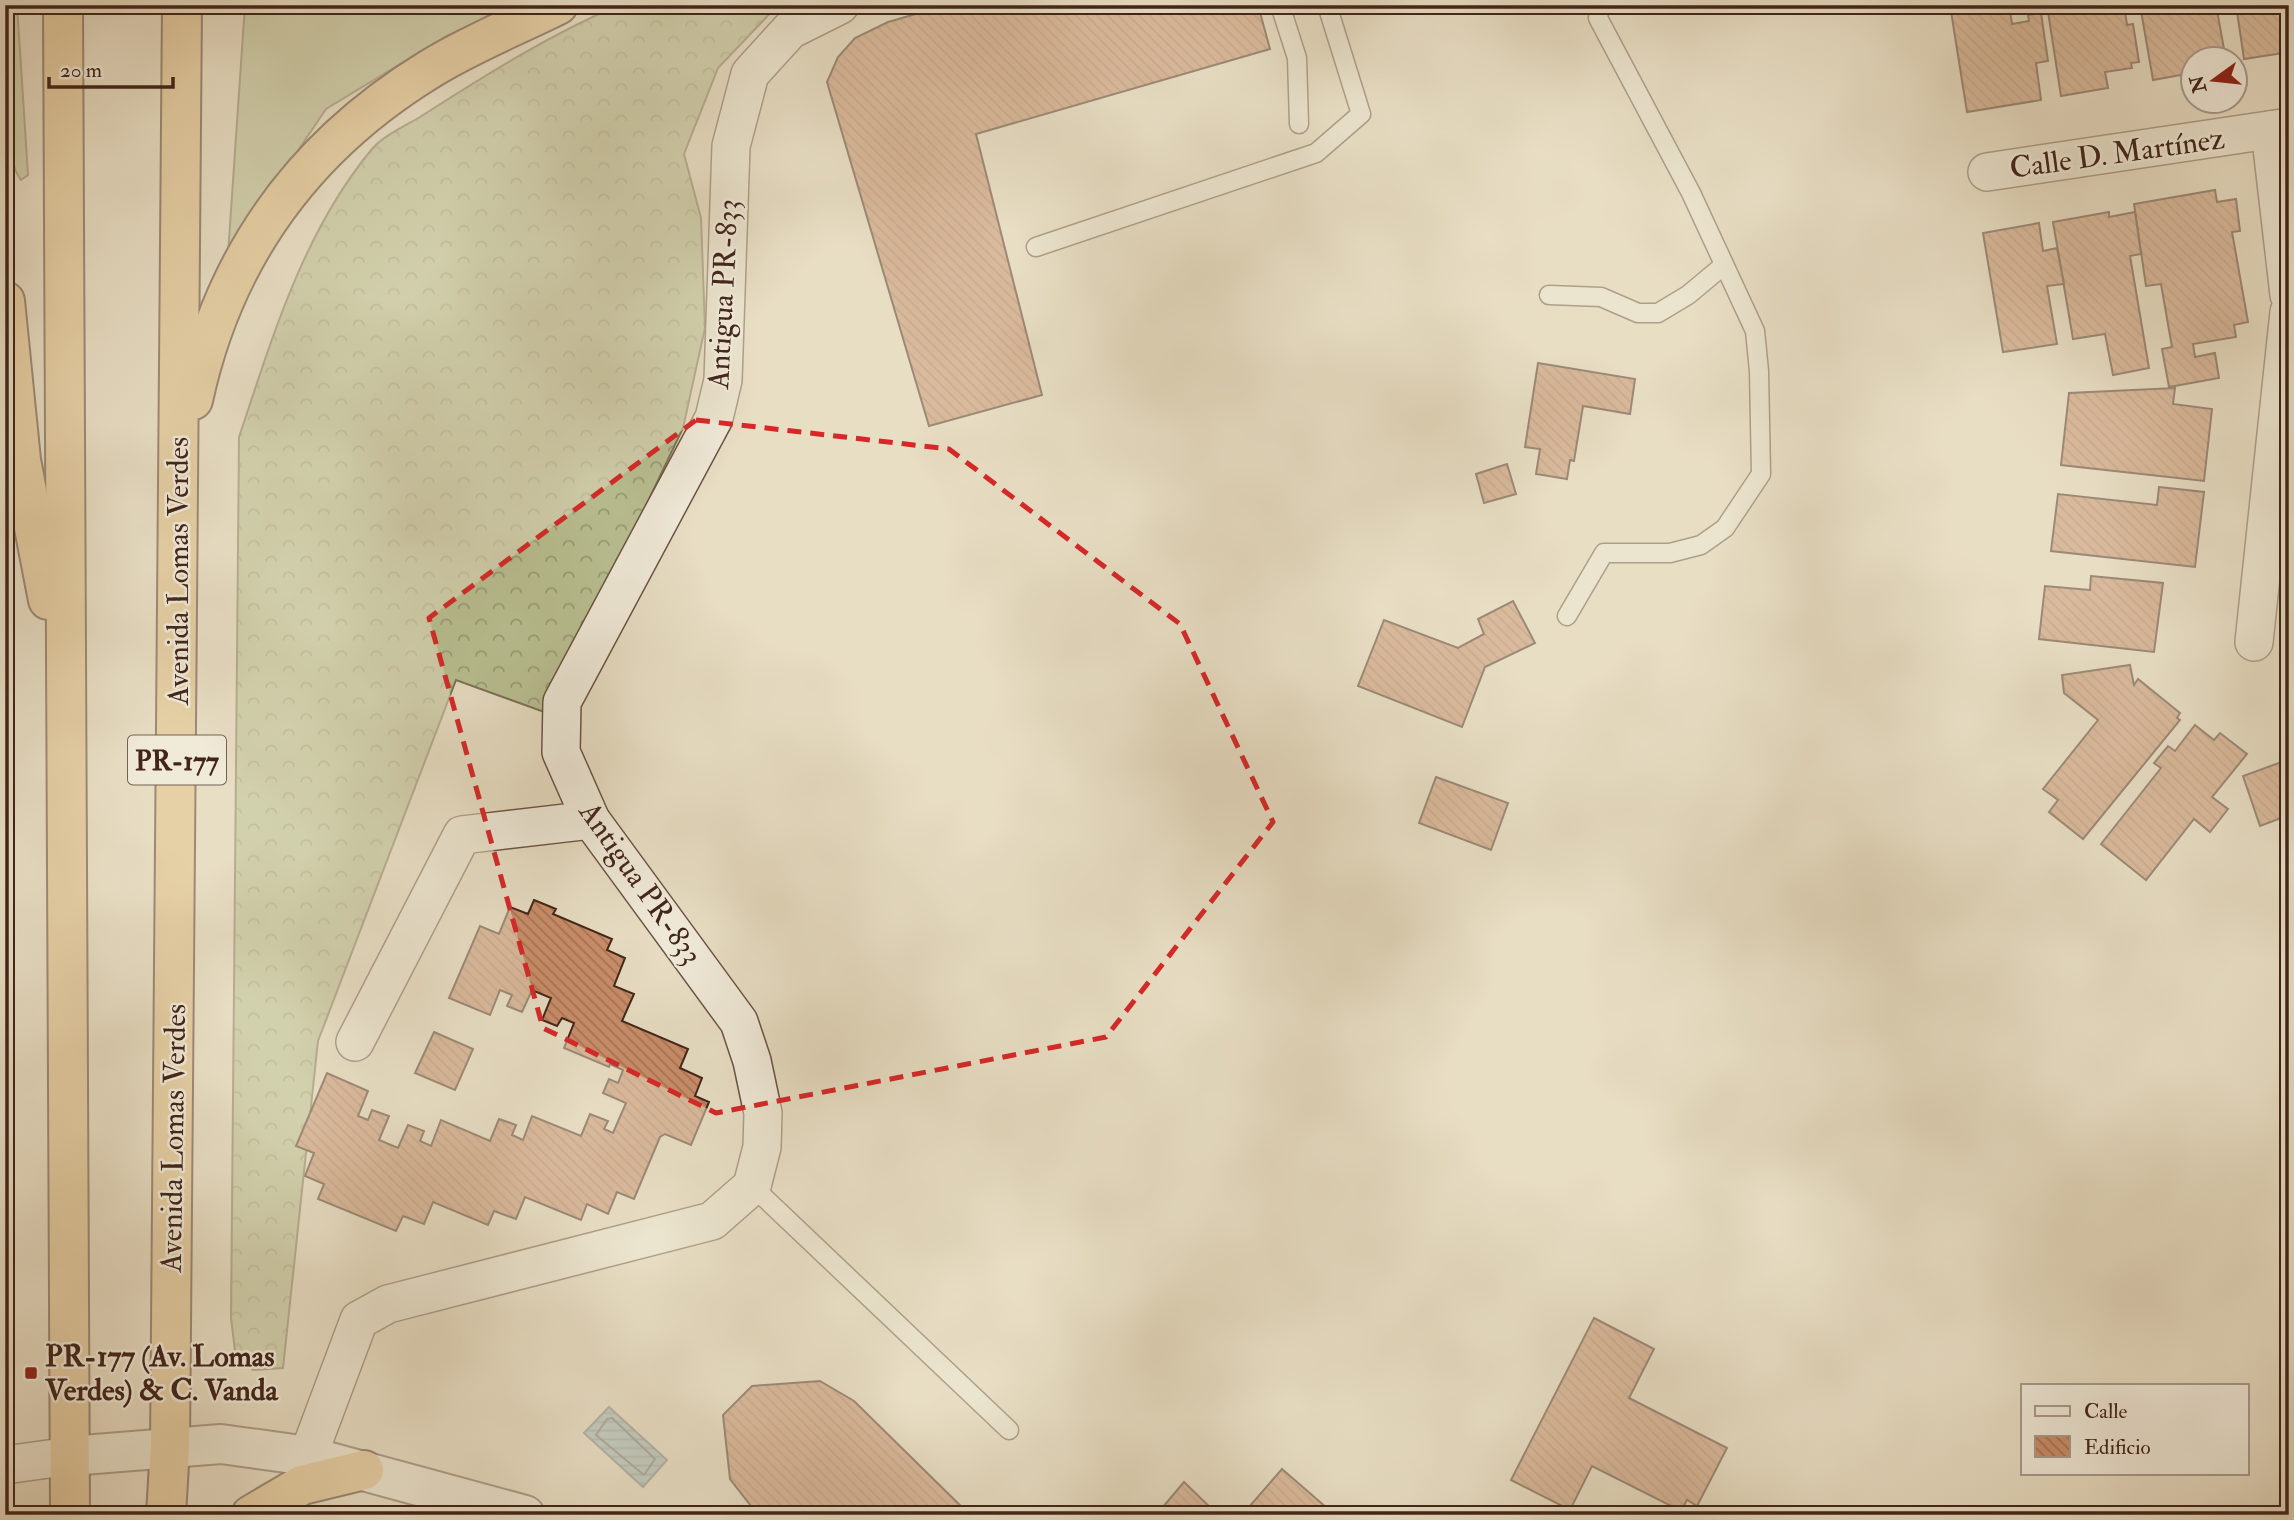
<svg xmlns="http://www.w3.org/2000/svg" width="2294" height="1520" font-family="'IM FELL Double Pica',serif">
  <style>
    .grass { fill: #b9c092; stroke: #7d7256; stroke-width: 2 }
    .forest { fill: url(#forest-crowns); stroke: #7d7256; stroke-width: 2 }
    .water { fill: url(#water-rules); stroke: #787e7d; stroke-width: 2 }
    .lines { fill: none; stroke-linecap: round; stroke-linejoin: round }
    .shore { stroke: #6e6f6c; stroke-width: 2 }
    .building { fill: url(#building-back-hatch); stroke: #41251a; stroke-width: 2 }
    .service-casing { stroke: #6b5344; stroke-width: 21 }
    .minor-casing { stroke: #6b5344; stroke-width: 40 }
    .tertiary-casing { stroke: #6b5344; stroke-width: 42 }
    .trunk-casing { stroke: #41251a; stroke-width: 42 }
    .service { stroke: #f0ead9; stroke-width: 18 }
    .minor { stroke: #f0ead9; stroke-width: 37 }
    .tertiary { stroke: #f0ead9; stroke-width: 38 }
    .trunk { stroke: #e4bf82; stroke-width: 38 }
    .marked { fill: none; stroke: #d62828; stroke-width: 5; stroke-dasharray: 14 9; stroke-linejoin: round }
    .poi-dot { fill: #8f2418; stroke: #f0ead9; stroke-width: 2.5 }
    .labels { text-anchor: middle; stroke-width: 5; stroke-linejoin: round; paint-order: stroke }
    .shield { fill: #f0ead9; stroke: #766053; stroke-width: 2 }
    .shield-label { font-size: 28px; font-weight: bold; fill: #41251a }
    .street-label { font-size: 30px; fill: #41251a; stroke: #f0ead9 }
    .poi-label { font-size: 30px; font-weight: bold; fill: #41251a; stroke: #f0ead9; text-anchor: start }
  </style>
  <defs>
    <pattern id="forest-crowns" width="20" height="18" patternUnits="userSpaceOnUse" patternTransform="scale(1.75)"><rect width="20" height="18" fill="#b9c092"/><path d="M2 6a3 3 0 1 1 6 0M12 15a3 3 0 1 1 6 0" fill="none" stroke="#989c76"/></pattern>
    <pattern id="water-rules" width="6" height="5" patternUnits="userSpaceOnUse" patternTransform="scale(1.75)"><rect width="6" height="5" fill="#9cb9bf"/><path d="M0 2.5h6" fill="none" stroke="#81969a"/></pattern>
    <pattern id="building-back-hatch" width="6" height="6" patternUnits="userSpaceOnUse" patternTransform="scale(1.75)"><rect width="6" height="6" fill="#ca8e6a"/><path d="M-1 5l2 2M0 0l6 6M5-1l2 2" fill="none" stroke="#a67456"/></pattern>
  </defs>
  <rect width="100%" height="100%" fill="#e8dec4"/>
  <filter id="stains"><feTurbulence type="fractalNoise" baseFrequency=".00286" numOctaves="4"/><feColorMatrix values="0 0 0 0 .2 0 0 0 0 .09 0 0 0 0 .02 0 0 0 .5 -.17"/></filter>
  <radialGradient id="worn" r=".72"><stop offset=".6" stop-color="#630" stop-opacity="0"/><stop offset="1" stop-color="#630" stop-opacity=".3"/></radialGradient>
  <!-- grass -->
  <g class="grass">
    <path d="M5 5H17L28 175 21 180C0 155 5 43 5 5Z"/>
    <polygon points="245,5 512,5 445,37 326,109 228,254"/>
  </g>
  <!-- forest -->
  <path class="forest" d="M619 5H778L718 68 684 154 701 218 705 328 683 428 547 713 456 680 318 1041 283 1368 253 1370 235 1351 231 1318 239 437C273 336 303 232 372 149 383 136 405 126 420 117 484 76 549 35 619 5Z"/>
  <!-- water -->
  <polygon class="water" points="609,1407 667,1460 643,1487 584,1433"/>
  <g class="lines">
    <!-- shore -->
    <polygon class="shore" points="612,1418 655,1459 644,1475 596,1435 607,1419"/>
  </g>
  <!-- building -->
  <g class="building">
    <polygon points="947,5 1258,5 1270,49 976,134 1042,395 929,426 827,82 838,57 855,38 888,22"/>
    <polygon points="1950,5 2009,5 2012,24 2029,21 2028,15 2041,13 2048,61 2036,63 2041,100 1967,112"/>
    <polygon points="2047,5 2124,5 2127,25 2133,24 2139,62 2131,63 2132,68 2105,72 2108,88 2061,96"/>
    <polygon points="2140,5 2216,5 2224,49 2197,53 2198,60 2192,60 2192,73 2153,80"/>
    <polygon points="2236,5 2289,5 2289,52 2244,59"/>
    <polygon points="2215,190 2217,202 2236,199 2240,231 2232,232 2248,322 2234,325 2236,337 2193,344 2195,357 2215,353 2219,378 2169,387 2162,349 2172,347 2161,284 2146,286 2134,204"/>
    <polygon points="2109,212 2109,217 2135,212 2141,254 2130,256 2149,368 2113,375 2105,334 2073,339 2053,222"/>
    <polygon points="2039,223 2043,251 2057,248 2064,284 2047,286 2057,344 2003,352 1983,233"/>
    <polygon points="1538,363 1635,379 1630,414 1583,406 1574,461 1570,460 1567,479 1536,474 1540,449 1525,447"/>
    <polygon points="2175,388 2173,404 2212,409 2204,481 2061,465 2069,393"/>
    <polygon points="1507,464 1516,494 1484,503 1476,474"/>
    <polygon points="2159,487 2204,492 2195,567 2051,551 2058,494 2157,505"/>
    <polygon points="2091,576 2163,583 2154,652 2039,639 2045,586 2090,590"/>
    <polygon points="1513,601 1535,643 1485,667 1462,727 1358,686 1384,620 1458,648 1484,634 1478,619"/>
    <polygon points="2130,665 2134,685 2138,679 2180,713 2177,718 2180,720 2083,839 2049,812 2058,800 2043,789 2098,720 2064,693 2062,675"/>
    <polygon points="2195,725 2214,740 2220,733 2247,754 2212,797 2228,809 2210,832 2194,819 2146,880 2101,844 2161,768 2154,763 2168,746 2175,751"/>
    <polygon points="2289,748 2289,815 2260,826 2243,776 2287,760 2283,750"/>
    <polygon points="1436,777 1508,803 1491,850 1419,823"/>
    <polygon points="534,900 556,909 553,914 612,939 607,950 625,958 614,986 634,994 622,1021 688,1049 680,1068 702,1078 695,1096 709,1102 691,1145 665,1134 660,1137 634,1199 617,1192 608,1214 587,1204 581,1220 525,1197 516,1219 494,1211 488,1225 433,1202 424,1224 403,1216 396,1231 318,1199 324,1184 305,1176 314,1153 296,1146 327,1073 368,1091 358,1116 368,1120 372,1110 389,1116 379,1140 398,1148 408,1125 424,1131 420,1141 431,1146 441,1120 490,1141 499,1119 516,1125 512,1135 523,1140 532,1116 581,1136 590,1114 608,1121 604,1129 613,1133 626,1103 603,1093 609,1079 618,1083 623,1070 610,1064 609,1067 564,1048 574,1023 562,1018 557,1026 542,1020 551,998 532,990 522,1012 507,1006 512,995 500,990 490,1015 449,998 480,926 499,934 510,907 528,914"/>
    <polygon points="434,1032 473,1049 455,1090 415,1073"/>
    <polygon points="1594,1318 1654,1349 1629,1398 1727,1448 1697,1506 1687,1500 1681,1511 1592,1466 1570,1510 1511,1480"/>
    <polygon points="820,1381 854,1401 970,1515 758,1515 730,1479 723,1415 752,1386"/>
    <polygon points="1282,1469 1335,1515 1242,1515"/>
    <polygon points="1184,1482 1218,1515 1156,1515"/>
  </g>
  <g class="lines">
    <defs>
      <g id="service">
        <polyline points="1280,5 1297,58 1299,124"/>
        <polyline points="1036,247 1316,153 1361,114 1327,5"/>
        <polyline points="1549,295 1601,297 1638,313 1658,313 1688,295 1724,265"/>
        <polyline points="1567,616 1604,553 1670,553 1701,545 1725,528 1761,474 1759,371 1755,331 1691,193 1598,18 1600,5"/>
        <polyline points="752,1186 1009,1430"/>
      </g>
      <g id="minor">
        <polyline points="2270,130 2289,295"/>
        <polyline points="1987,172 2289,127"/>
        <polyline points="2254,642 2289,312"/>
        <polyline points="355,1042 462,835 591,820"/>
        <polyline points="308,1456 359,1320 388,1304 712,1221 752,1186 762,1147 763,1113 752,1061 739,1022 591,820 561,752 562,702 714,418 723,380 731,146 750,74 790,30 840,5"/>
        <polyline points="5,1465 70,1456"/>
      </g>
      <polyline id="tertiary" points="70,1456 221,1444 308,1456 525,1515"/>
      <g id="trunk">
        <polyline points="63,5 70,1515"/>
        <polyline points="5,301 21,460 48,600"/>
        <path d="M193 400C224 256 304 146 430 69 470 44 516 26 558 5"/>
        <polyline points="166,1515 170,1447 182,5"/>
        <polyline points="251,1515 302,1485 364,1470"/>
      </g>
    </defs>
    <!-- service casing -->
    <use href="#service" class="service-casing"/>
    <!-- minor casing -->
    <use href="#minor" class="minor-casing"/>
    <!-- tertiary casing -->
    <use href="#tertiary" class="tertiary-casing"/>
    <!-- trunk casing -->
    <use href="#trunk" class="trunk-casing"/>
    <!-- service -->
    <use href="#service" class="service"/>
    <!-- minor -->
    <use href="#minor" class="minor"/>
    <!-- tertiary -->
    <use href="#tertiary" class="tertiary"/>
    <!-- trunk -->
    <use href="#trunk" class="trunk"/>
  </g>
  <!-- marked area -->
  <path d="M0 0H2294V1520H0ZM696 420 949 449 1180 624 1273 822 1106 1037 716 1113 543 1028 429 618Z" fill="#e8dec4" fill-opacity=".55" fill-rule="evenodd"/>
  <path class="marked" d="M696 420 949 449 1180 624 1273 822 1106 1037 716 1113 543 1028 429 618Z"/>
  <!-- markers -->
  <rect class="poi-dot" x="24" y="1366" width="14" height="14" rx="3.5"/>
  <g class="labels">
    <!-- shield labels -->
    <rect class="shield" x="128" y="735.5" width="98" height="49" rx="5"/>
    <g class="shield-label">
      <text x="177" y="770">PR-177</text>
    </g>
    <!-- street labels -->
    <g class="street-label">
      <text transform="translate(2117 153) rotate(-8)" y="10">Calle D. Martínez</text>
      <text transform="translate(723 294) rotate(-87)" y="10">Antigua PR-833</text>
      <text transform="translate(178 571) rotate(-90)" y="10">Avenida Lomas Verdes</text>
      <text transform="translate(641 883) rotate(55)" y="10">Antigua PR-833</text>
      <text transform="translate(173 1138) rotate(-89)" y="10">Avenida Lomas Verdes</text>
    </g>
    <!-- poi labels -->
    <g class="poi-label">
      <text x="45" y="1366">PR-177 (Av. Lomas<tspan x="45" dy="34">Verdes) &amp; C. Vanda</tspan></text>
    </g>
  </g>
  <!-- margin -->
  <rect width="2294" height="1520" fill="none" stroke="#e8dec4" stroke-width="28"/>
  <rect x="7" y="7" width="2280" height="1506" fill="none" stroke="#41251a" stroke-width="3.5"/>
  <rect x="14" y="14" width="2266" height="1492" fill="none" stroke="#41251a" stroke-width="2"/>
  <!-- legend -->
  <rect x="2021" y="1384" width="228" height="91" fill="#f0ead9" stroke="#aa9b8d" stroke-width="2"/>
  <rect x="2035" y="1406" width="35" height="10" fill="#f0ead9" stroke="#aa9b8d" stroke-width="2"/>
  <text x="2084" y="1418" font-size="21" fill="#41251a">Calle</text>
  <rect x="2035" y="1436" width="35" height="21" fill="url(#building-back-hatch)" stroke="#aa9b8d" stroke-width="2"/>
  <text x="2084" y="1454" font-size="21" fill="#41251a">Edificio</text>
  <!-- north arrow -->
  <g transform="translate(2214 80) rotate(255)"><circle r="33" fill="#f0ead9" stroke="#aa9b8d" stroke-width="2"/>
  <path d="M0-5L12 26L0 18L-12 26Z" fill="#8f2418"/>
  <text y="-10" font-size="19" font-weight="bold" text-anchor="middle" fill="#41251a">N</text>
  </g>
  <!-- scale -->
  <path d="M49 77v10h124v-10" fill="none" stroke="#41251a" stroke-width="3.5"/>
  <text x="60" y="77" font-size="21" fill="#41251a" stroke="#f0ead9" stroke-width="5" paint-order="stroke">20 m</text>
  <rect width="100%" height="100%" filter="url(#stains)"/>
  <rect width="100%" height="100%" fill="url(#worn)"/>
</svg>
